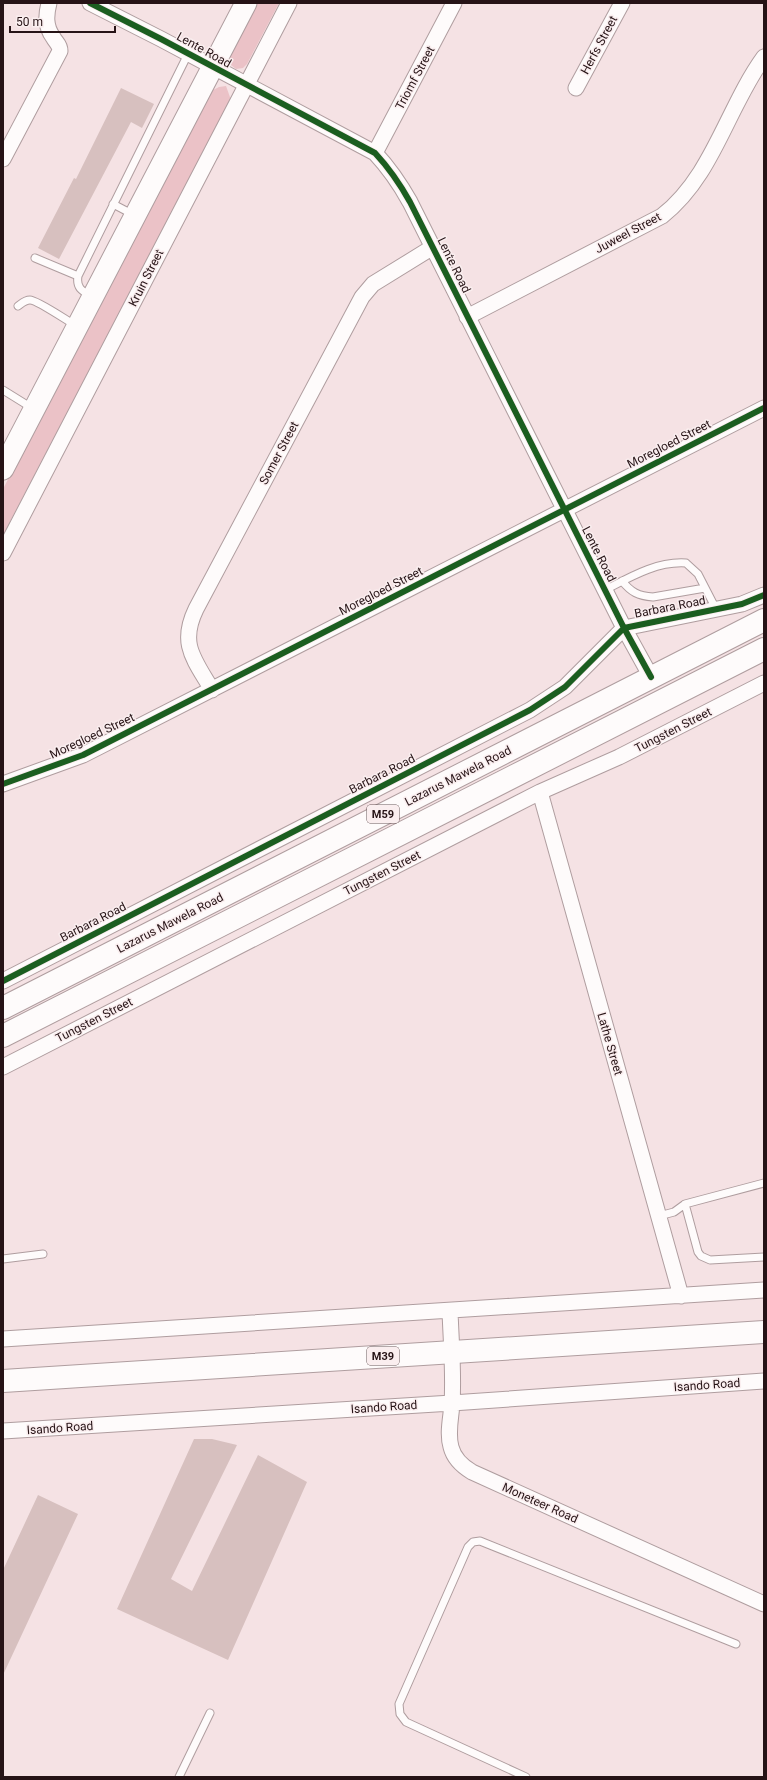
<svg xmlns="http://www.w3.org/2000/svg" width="767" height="1780" font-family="Roboto,sans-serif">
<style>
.green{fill:#ebc2c7}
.building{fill:#d7c0bf}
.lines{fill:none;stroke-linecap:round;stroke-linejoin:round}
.lane-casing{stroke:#af9d9f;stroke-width:9}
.street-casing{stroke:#af9d9f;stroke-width:17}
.secondary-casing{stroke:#af9d9f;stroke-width:23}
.primary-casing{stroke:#af9d9f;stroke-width:24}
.lane{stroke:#fefbfb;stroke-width:7}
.street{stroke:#fefbfb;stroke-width:15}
.secondary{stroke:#fefbfb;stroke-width:21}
.primary{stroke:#fefbfb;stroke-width:22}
.cycleway-casing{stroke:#faeeef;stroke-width:8}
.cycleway{stroke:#1b5e20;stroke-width:6}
.labels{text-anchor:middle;stroke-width:3;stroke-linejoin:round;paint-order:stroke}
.shield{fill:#faeeef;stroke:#665557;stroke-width:1}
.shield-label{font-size:11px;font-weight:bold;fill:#261316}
.street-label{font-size:12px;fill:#261316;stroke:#faeeef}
</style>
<rect width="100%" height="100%" fill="#f5e2e4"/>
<path class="green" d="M 255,3 L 279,3 L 247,64 L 243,68 L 236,69 L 231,65 L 229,56 Z
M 226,86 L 231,100 L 3,535 L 3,489 L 209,92 L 219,87 Z"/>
<path class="building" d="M 121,88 L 154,104 L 142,128 L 131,122 L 59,259 L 38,248 L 74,178 L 76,179 Z
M 194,1439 L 212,1439 L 237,1445 L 171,1579 L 192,1591 L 258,1455 L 307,1482 L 228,1660 L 117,1609 Z
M 38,1495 L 78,1514 L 3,1675 L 3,1570 Z"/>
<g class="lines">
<g class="lane-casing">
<path id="lane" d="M 113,204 L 134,215
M 35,258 L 78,276
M 91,296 C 82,291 76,288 78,276 L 188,54
M 18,306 C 22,303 25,300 30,300 C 37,300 66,320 75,325
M 3,390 L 32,408
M 622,581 C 631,592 638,596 653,597 L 705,588
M 605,590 C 630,577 657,561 686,563 L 698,574 L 716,609
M 685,1204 L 698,1252 L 701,1256 L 710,1260 L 764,1257
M 659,1216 L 674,1212 L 685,1204 L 764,1183
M 3,1259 L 43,1254
M 179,1777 L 210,1713
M 526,1777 L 406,1722 L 400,1714 L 399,1704 L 468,1547 L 473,1542 L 480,1541 L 736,1644"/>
</g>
<g class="street-casing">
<path id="street" d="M 90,3 L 161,39 L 375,153 C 389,168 400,184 410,202 L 624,628 L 651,677
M 576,88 L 622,3
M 375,153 L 454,3
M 3,159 L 60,51 C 60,44 56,43 53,37 C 45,26 46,15 49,3
M 467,317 L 662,216 C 713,176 727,108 764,57
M 3,553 L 289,3
M 212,690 C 194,659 179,644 196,609 L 362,297 L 373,284 L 433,247
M 3,784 L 83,755 L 764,408
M 540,792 L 681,1296
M 3,981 L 530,710 L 565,687 L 624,628 L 742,604 L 764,595
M 3,1067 L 540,792 L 619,757 L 764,683
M 450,1311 C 451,1341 454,1373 452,1404 C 451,1418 447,1433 451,1447 C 454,1459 462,1466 472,1472 L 764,1604
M 3,1339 L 764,1290
M 3,1431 L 452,1403 L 764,1381"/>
</g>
<g class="secondary-casing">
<path id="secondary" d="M 3,469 L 246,3"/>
</g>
<g class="primary-casing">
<path id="primary" d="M 3,1008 L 764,620
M 3,1036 L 764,649
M 3,1381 L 764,1332"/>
</g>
<use href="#lane" class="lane"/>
<use href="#street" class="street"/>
<use href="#secondary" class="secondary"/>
<use href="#primary" class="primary"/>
<g class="cycleway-casing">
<path id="cycleway" d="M 90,3 L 161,39 L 375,153 C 389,168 400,184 410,202 L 624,628 L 651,677
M 3,784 L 83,755 L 764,408
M 3,981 L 530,710 L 565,687 L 624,628 L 742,604 L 764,595"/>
</g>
<use href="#cycleway" class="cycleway"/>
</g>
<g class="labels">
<g class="shield">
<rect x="367" y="805" width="32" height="18" rx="3"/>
<rect x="367" y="1347" width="32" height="18" rx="3"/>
</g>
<g class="shield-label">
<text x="383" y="818">M59</text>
<text x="383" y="1360">M39</text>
</g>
<g class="street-label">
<text transform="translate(599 45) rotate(-62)" y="4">Herfs Street</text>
<text transform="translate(204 50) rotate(29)" y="4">Lente Road</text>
<text transform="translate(415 78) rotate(-62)" y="4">Triomf Street</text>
<text transform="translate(628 233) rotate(-28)" y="4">Juweel Street</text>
<text transform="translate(454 265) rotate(64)" y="4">Lente Road</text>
<text transform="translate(146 278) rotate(-63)" y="4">Kruin Street</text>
<text transform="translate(669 444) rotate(-27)" y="4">Moregloed Street</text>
<text transform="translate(279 453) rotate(-62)" y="4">Somer Street</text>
<text transform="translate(599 554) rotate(63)" y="4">Lente Road</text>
<text transform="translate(381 591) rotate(-27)" y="4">Moregloed Street</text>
<text transform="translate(670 607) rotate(-11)" y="4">Barbara Road</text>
<text transform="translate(673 730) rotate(-27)" y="4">Tungsten Street</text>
<text transform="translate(92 736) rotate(-25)" y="4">Moregloed Street</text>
<text transform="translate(382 774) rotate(-27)" y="4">Barbara Road</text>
<text transform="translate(458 776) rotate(-27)" y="4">Lazarus Mawela Road</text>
<text transform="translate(382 873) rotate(-27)" y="4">Tungsten Street</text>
<text transform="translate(93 922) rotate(-27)" y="4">Barbara Road</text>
<text transform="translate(170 923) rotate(-27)" y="4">Lazarus Mawela Road</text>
<text transform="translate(94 1020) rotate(-27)" y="4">Tungsten Street</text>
<text transform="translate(610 1044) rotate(74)" y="4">Lathe Street</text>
<text transform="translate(707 1385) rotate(-4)" y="4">Isando Road</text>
<text transform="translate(384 1407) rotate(-4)" y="4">Isando Road</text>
<text transform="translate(60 1428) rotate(-4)" y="4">Isando Road</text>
<text transform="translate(540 1503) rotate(24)" y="4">Moneteer Road</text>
</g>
</g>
<rect width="767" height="1780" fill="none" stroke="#261316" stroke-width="8"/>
<path d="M10 26v6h105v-6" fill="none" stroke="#261316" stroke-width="2"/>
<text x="16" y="26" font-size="12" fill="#261316" stroke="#faeeef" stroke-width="3" paint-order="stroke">50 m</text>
</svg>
